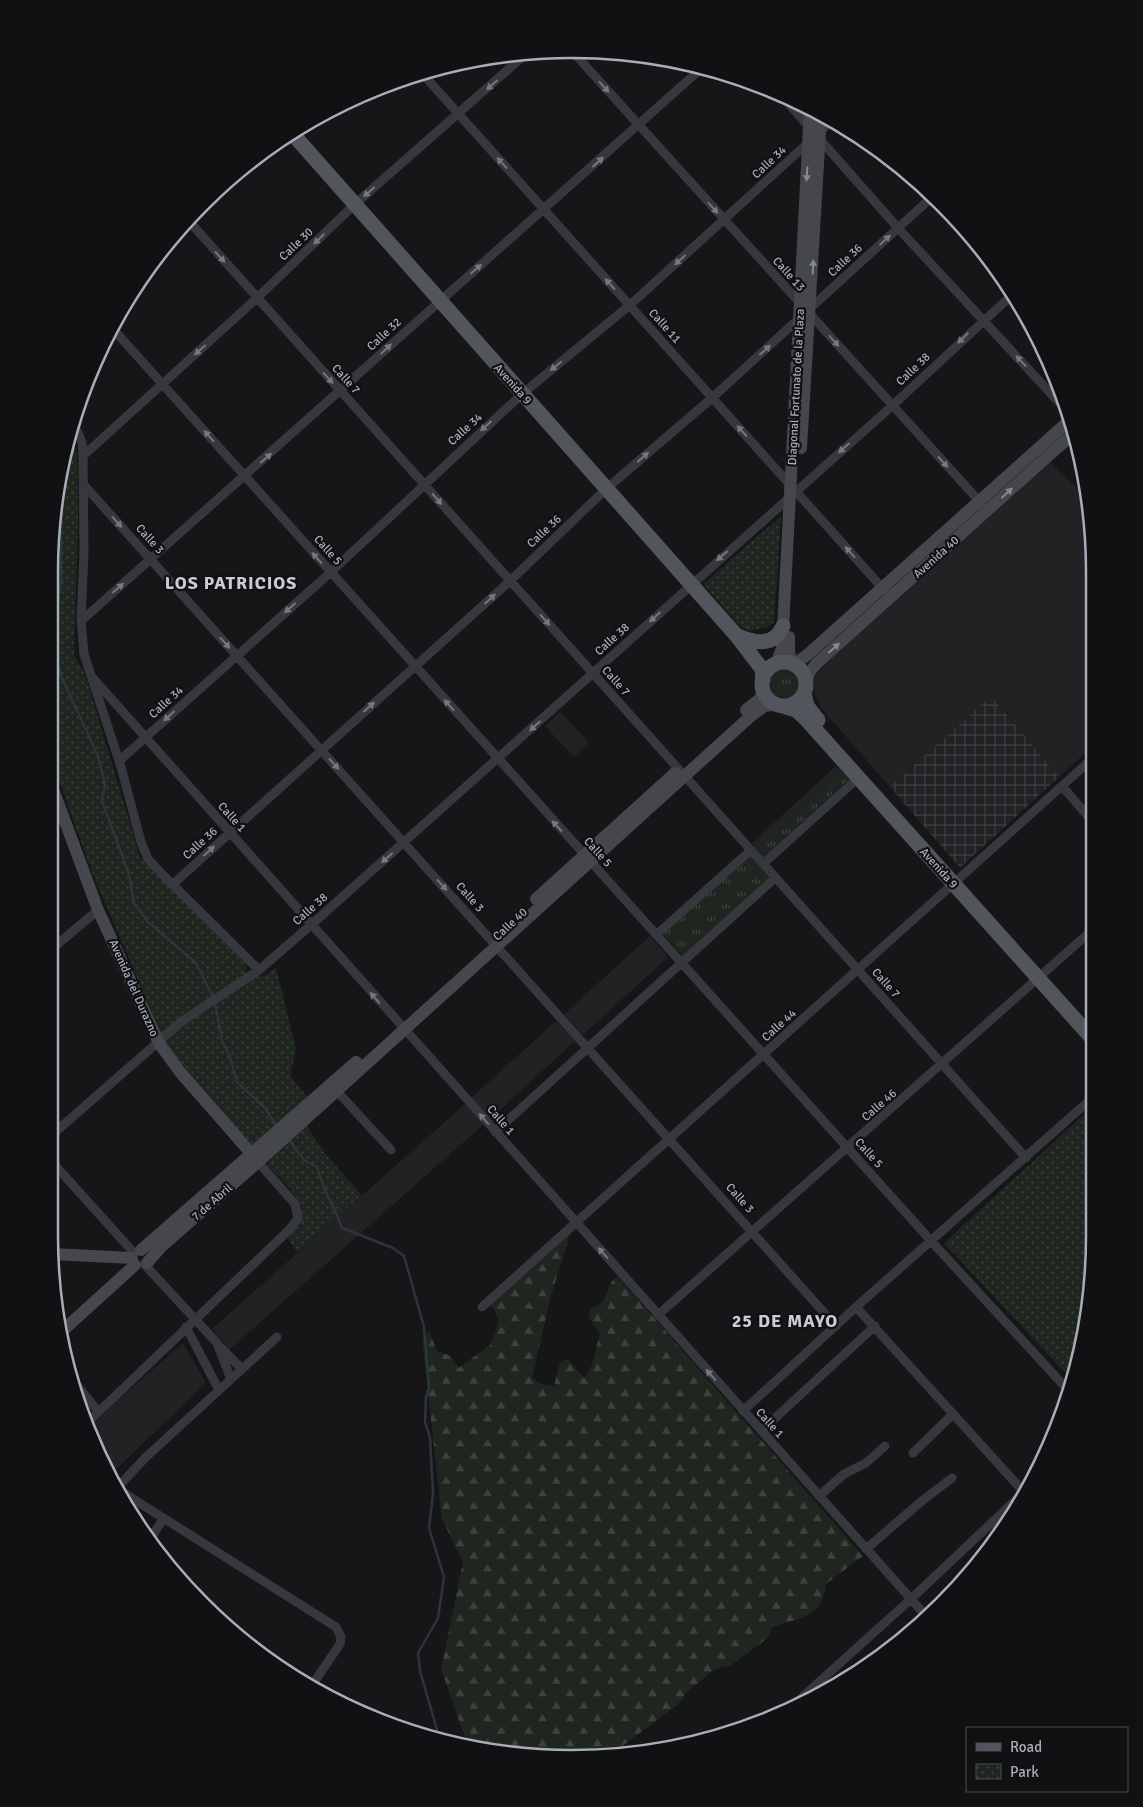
<svg xmlns="http://www.w3.org/2000/svg" width="1143" height="1807" font-family="Signika,sans-serif">
<style>
.built{fill:#222225}
.industrial{fill:url(#industrial-grid)}
.grass{fill:url(#grass-tufts)}
.forest{fill:url(#forest-firs)}
.park{fill:url(#park-dots)}
.lines{fill:none;stroke-linecap:round;stroke-linejoin:round}
.stream{stroke:#2c353c;stroke-width:2.5}
.street{stroke:#37383d;stroke-width:9}
.secondary{stroke:#45474d;stroke-width:12}
.primary{stroke:#53555c;stroke-width:15}
.oneway{fill:#757881}
.oneway2{fill:#858993}
.labels{text-anchor:middle;stroke-width:4.5;stroke-linejoin:round;paint-order:stroke}
.street-label{font-size:12px;fill:#a8adb8;stroke:#111113}
.district-label{font-size:18px;font-weight:bold;letter-spacing:1px;fill:#c9ccd4;stroke:#111113}
.rim{fill:none;stroke:#a8adb8;stroke-width:2.5}
</style>
<defs>
<pattern id="industrial-grid" width="8" height="8" patternUnits="userSpaceOnUse" patternTransform="scale(1.25)"><rect width="8" height="8" fill="#222225"/><path d="M0 4h8M4 0v8" fill="none" stroke="#3f3f43"/></pattern>
<pattern id="grass-tufts" width="24" height="20" patternUnits="userSpaceOnUse" patternTransform="scale(1.25)"><rect width="24" height="20" fill="#1e261f"/><path d="M3 7l-1-3M5 7V3M7 7l1-3M15 17l-1-3M17 17v-4M19 17l1-3" fill="none" stroke="#3c433d"/></pattern>
<pattern id="forest-firs" width="22" height="20" patternUnits="userSpaceOnUse" patternTransform="scale(1.25)"><rect width="22" height="20" fill="#1e261f"/><path d="M5 1l3.5 6h-7zM16 11l3.5 6h-7z" fill="#3c433d"/></pattern>
<pattern id="park-dots" width="8" height="8" patternUnits="userSpaceOnUse" patternTransform="scale(1.25)"><rect width="8" height="8" fill="#1e261f"/><path d="M2 2h.1M6 6h.1" fill="none" stroke="#3c433d" stroke-width="1.8" stroke-linecap="round"/></pattern>
</defs>
<rect width="100%" height="100%" fill="#161618"/>
<path class="built" d="M 1050,463 L 1086,496 L 1093,537 L 1092,747 L 1059,777 L 991,696 L 890,787 L 820,707 L 813,689 L 815,677 L 827,662 Z
M 560,712 L 589,742 L 574,757 L 545,726 Z
M 836,766 L 849,778 L 763,858 L 752,843 Z
M 650,936 L 668,957 L 583,1035 L 564,1014 Z
M 556,1021 L 575,1041 L 490,1119 L 471,1098 Z
M 465,1104 L 484,1124 L 229,1350 L 212,1329 Z
M 183,1343 L 206,1383 L 111,1474 L 89,1429 L 119,1399 Z"/>
<path class="industrial" d="M 991,696 L 1059,777 L 960,868 L 890,787 Z"/>
<path class="grass" d="M770 683a15 15 0 1 1 30 0a15 15 0 1 1-30 0Z
M 842,774 L 847,781 L 765,855 L 757,849 Z
M 749,855 L 769,878 L 683,956 L 663,934 Z"/>
<path class="forest" d="M 570,1234 L 551,1296 L 532,1378 L 541,1384 L 554,1386 L 560,1362 L 568,1359 L 584,1378 L 592,1365 L 600,1333 L 588,1317 L 590,1310 L 603,1301 L 612,1281 L 618,1277 L 863,1556 L 826,1584 C 823,1617 799,1618 772,1627 L 769,1637 L 730,1666 L 715,1669 L 686,1693 L 680,1703 L 621,1747 L 619,1752 L 571,1758 L 471,1748 L 463,1732 L 441,1669 L 463,1562 L 442,1519 L 422,1338 L 429,1331 L 437,1351 L 451,1356 L 459,1368 L 491,1344 L 499,1320 L 491,1304 Z"/>
<path class="park" d="M 71,437 L 77,451 L 78,523 L 74,655 L 85,674 L 140,857 L 247,963 L 246,973 L 250,979 L 256,975 L 264,976 L 276,967 L 296,1049 L 290,1076 L 308,1098 L 273,1130 L 250,1145 L 167,1047 L 93,875 L 53,764 L 53,504 Z
M 781,516 L 774,622 L 766,628 L 748,631 L 740,626 L 703,584 Z
M 1091,1108 L 1090,1303 L 1070,1378 L 944,1243 Z
M 306,1125 L 327,1156 L 362,1195 L 297,1253 L 288,1238 C 319,1208 287,1188 267,1164 L 285,1143 Z"/>
<g class="lines">
<path class="stream" d="M 53,635 L 61,581 L 61,473
M 53,649 L 62,678 L 98,756 L 105,784 L 102,801 L 129,874 L 134,903 L 148,922 L 196,963 L 213,997
M 215,1002 L 222,1041 L 230,1057 L 237,1082 L 265,1108 L 277,1127
M 289,1140 L 304,1160 L 317,1167 C 322,1189 335,1207 342,1228 L 393,1248 L 404,1256 L 424,1327 L 429,1388 L 426,1397 L 425,1422 L 430,1438 L 433,1494 L 429,1528 L 444,1577 L 438,1618 L 418,1653 L 420,1671 L 440,1740"/>
<path class="street" d="M 572,51 L 980,502 L 980,506
M 421,72 L 885,591
M 780,94 L 898,228 L 1066,410
M 819,132 L 832,121
M 188,220 L 1026,1158
M 113,329 L 932,1242 L 1067,1389
M 74,424 L 82,442 L 83,456 L 84,552 L 81,621 L 84,654 L 121,767 L 141,842 L 148,859 L 165,877 L 259,970
M 83,456 L 257,298 L 354,205 L 528,52
M 84,485 L 836,1326
M 81,621 L 704,66
M 92,677 L 927,1617
M 119,761 L 331,572 L 522,394 L 630,305 L 810,141
M 1062,786 L 1092,821
M 763,864 L 858,778
M 173,884 L 510,581 L 606,489 L 712,398 L 932,197
M 656,935 L 751,850
M 53,948 L 98,910
M 334,1088 L 391,1150
M 495,1132 L 775,878
M 53,1134 L 181,1022 L 259,970 L 311,925 L 892,406 L 1013,294
M 53,1163 L 134,1253
M 145,1265 L 217,1343 L 231,1379
M 482,1307 L 1092,759
M 856,1307 L 1023,1491
M 658,1315 L 1091,931
M 186,1327 L 219,1390
M 220,1347 L 242,1369
M 71,1378 L 98,1411
M 743,1411 L 856,1307 L 1091,1099
M 86,1424 L 290,1229 L 298,1218 L 295,1204 L 258,1162
M 761,1431 L 875,1326
M 913,1453 L 953,1414
M 118,1487 L 145,1458 L 277,1337
M 119,1490 L 336,1627 L 341,1637 L 340,1644 L 310,1688
M 819,1496 L 844,1474 L 866,1463 L 885,1446
M 149,1541 L 163,1519
M 866,1549 L 923,1500 L 952,1478
M 789,1709 L 911,1599 L 1019,1497"/>
<path class="secondary" d="M 801,448 L 821,114
M 789,637 L 789,652 L 792,664
M 776,665 L 782,648 L 810,107
M 793,665 L 806,656 L 1070,420
M 806,686 L 809,673 L 817,663 L 1075,432
M 746,710 L 760,699 L 764,690
M 53,789 L 98,910 L 159,1043 L 180,1072 L 257,1160
M 536,899 L 675,773
M 141,1250 L 356,1062
M 53,1254 L 132,1258
M 147,1263 L 161,1247 L 258,1162 L 752,715 L 765,706 L 777,704
M 60,1333 L 135,1265"/>
<path class="primary" d="M 291,132 L 736,635 L 762,669 L 763,680
M 736,635 C 753,643 774,648 783,626
M762 684a22 22 0 1 1 44 0a22 22 0 1 1-44 0Z
M 804,693 L 807,706 L 818,720
M 783,706 L 796,710 L 804,717 L 1091,1037"/>
</g>
<defs><path id="oneway-solid" d="M-6-.8H1V-3.2L6.5 0L1 3.2V.8H-6Z" transform="scale(1.25)"/></defs>
<g class="oneway">
<use href="#oneway-solid" transform="translate(492 85) rotate(138)"/>
<use href="#oneway-solid" transform="translate(604 87) rotate(48)"/>
<use href="#oneway-solid" transform="translate(598 162) rotate(-42)"/>
<use href="#oneway-solid" transform="translate(502 163) rotate(-132)"/>
<use href="#oneway-solid" transform="translate(369 192) rotate(139)"/>
<use href="#oneway-solid" transform="translate(713 208) rotate(48)"/>
<use href="#oneway-solid" transform="translate(319 239) rotate(136)"/>
<use href="#oneway-solid" transform="translate(885 240) rotate(-43)"/>
<use href="#oneway-solid" transform="translate(220 257) rotate(48)"/>
<use href="#oneway-solid" transform="translate(680 260) rotate(138)"/>
<use href="#oneway-solid" transform="translate(476 269) rotate(-41)"/>
<use href="#oneway-solid" transform="translate(610 284) rotate(-132)"/>
<use href="#oneway-solid" transform="translate(963 338) rotate(136)"/>
<use href="#oneway-solid" transform="translate(834 341) rotate(48)"/>
<use href="#oneway-solid" transform="translate(386 349) rotate(-43)"/>
<use href="#oneway-solid" transform="translate(200 350) rotate(138)"/>
<use href="#oneway-solid" transform="translate(765 350) rotate(-42)"/>
<use href="#oneway-solid" transform="translate(1021 361) rotate(-133)"/>
<use href="#oneway-solid" transform="translate(556 366) rotate(141)"/>
<use href="#oneway-solid" transform="translate(328 378) rotate(48)"/>
<use href="#oneway-solid" transform="translate(486 426) rotate(138)"/>
<use href="#oneway-solid" transform="translate(742 431) rotate(-132)"/>
<use href="#oneway-solid" transform="translate(209 436) rotate(-132)"/>
<use href="#oneway-solid" transform="translate(844 448) rotate(138)"/>
<use href="#oneway-solid" transform="translate(643 457) rotate(-41)"/>
<use href="#oneway-solid" transform="translate(266 458) rotate(-41)"/>
<use href="#oneway-solid" transform="translate(943 462) rotate(48)"/>
<use href="#oneway-solid" transform="translate(437 499) rotate(49)"/>
<use href="#oneway-solid" transform="translate(117 522) rotate(48)"/>
<use href="#oneway-solid" transform="translate(850 552) rotate(-132)"/>
<use href="#oneway-solid" transform="translate(722 556) rotate(139)"/>
<use href="#oneway-solid" transform="translate(317 558) rotate(-132)"/>
<use href="#oneway-solid" transform="translate(118 588) rotate(-41)"/>
<use href="#oneway-solid" transform="translate(490 599) rotate(-42)"/>
<use href="#oneway-solid" transform="translate(290 608) rotate(138)"/>
<use href="#oneway-solid" transform="translate(655 617) rotate(138)"/>
<use href="#oneway-solid" transform="translate(545 620) rotate(48)"/>
<use href="#oneway-solid" transform="translate(225 643) rotate(48)"/>
<use href="#oneway-solid" transform="translate(449 705) rotate(-132)"/>
<use href="#oneway-solid" transform="translate(369 707) rotate(-42)"/>
<use href="#oneway-solid" transform="translate(169 716) rotate(138)"/>
<use href="#oneway-solid" transform="translate(535 726) rotate(137)"/>
<use href="#oneway-solid" transform="translate(334 764) rotate(48)"/>
<use href="#oneway-solid" transform="translate(557 826) rotate(-132)"/>
<use href="#oneway-solid" transform="translate(209 851) rotate(-42)"/>
<use href="#oneway-solid" transform="translate(387 858) rotate(139)"/>
<use href="#oneway-solid" transform="translate(442 885) rotate(48)"/>
<use href="#oneway-solid" transform="translate(375 998) rotate(-131)"/>
<use href="#oneway-solid" transform="translate(484 1119) rotate(-131)"/>
<use href="#oneway-solid" transform="translate(603 1253) rotate(-132)"/>
<use href="#oneway-solid" transform="translate(711 1375) rotate(-131)"/>
</g>
<g class="oneway2">
<use href="#oneway-solid" transform="translate(807 174) rotate(93)"/>
<use href="#oneway-solid" transform="translate(813 267) rotate(-87)"/>
<use href="#oneway-solid" transform="translate(1007 493) rotate(-42)"/>
<use href="#oneway-solid" transform="translate(834 648) rotate(-42)"/>
</g>
<g class="labels">
<g class="street-label">
<text transform="translate(769 162) rotate(-43)" y="4">Calle 34</text>
<text transform="translate(296 244) rotate(-44)" y="4">Calle 30</text>
<text transform="translate(845 260) rotate(-43)" y="4">Calle 36</text>
<text transform="translate(789 274) rotate(48)" y="4">Calle 13</text>
<text transform="translate(665 326) rotate(48)" y="4">Calle 11</text>
<text transform="translate(384 334) rotate(-43)" y="4">Calle 32</text>
<text transform="translate(913 369) rotate(-44)" y="4">Calle 38</text>
<text transform="translate(346 379) rotate(48)" y="4">Calle 7</text>
<text transform="translate(513 384) rotate(48)" y="4">Avenida 9</text>
<text transform="translate(796 387) rotate(-87)" y="4">Diagonal Fortunato de la Plaza</text>
<text transform="translate(465 429) rotate(-42)" y="4">Calle 34</text>
<text transform="translate(544 531) rotate(-43)" y="4">Calle 36</text>
<text transform="translate(150 539) rotate(48)" y="4">Calle 3</text>
<text transform="translate(328 550) rotate(48)" y="4">Calle 5</text>
<text transform="translate(936 557) rotate(-42)" y="4">Avenida 40</text>
<text transform="translate(612 639) rotate(-42)" y="4">Calle 38</text>
<text transform="translate(616 681) rotate(48)" y="4">Calle 7</text>
<text transform="translate(166 702) rotate(-42)" y="4">Calle 34</text>
<text transform="translate(232 817) rotate(48)" y="4">Calle 1</text>
<text transform="translate(200 843) rotate(-42)" y="4">Calle 36</text>
<text transform="translate(598 852) rotate(48)" y="4">Calle 5</text>
<text transform="translate(939 868) rotate(48)" y="4">Avenida 9</text>
<text transform="translate(470 897) rotate(48)" y="4">Calle 3</text>
<text transform="translate(310 909) rotate(-41)" y="4">Calle 38</text>
<text transform="translate(510 924) rotate(-43)" y="4">Calle 40</text>
<text transform="translate(886 983) rotate(48)" y="4">Calle 7</text>
<text transform="translate(134 988) rotate(66)" y="4">Avenida del Durazno</text>
<text transform="translate(779 1025) rotate(-42)" y="4">Calle 44</text>
<text transform="translate(879 1105) rotate(-41)" y="4">Calle 46</text>
<text transform="translate(501 1120) rotate(49)" y="4">Calle 1</text>
<text transform="translate(869 1153) rotate(48)" y="4">Calle 5</text>
<text transform="translate(740 1198) rotate(48)" y="4">Calle 3</text>
<text transform="translate(212 1202) rotate(-41)" y="4">7 de Abril</text>
<text transform="translate(770 1423) rotate(48)" y="4">Calle 1</text>
</g>
<g class="district-label">
<text x="231" y="589">LOS PATRICIOS</text>
<text x="785" y="1327">25 DE MAYO</text>
</g>
</g>
<path d="M0 0H1143V1807H0ZM572 58H572A514 514 0 0 1 1086 572V1236A514 514 0 0 1 572 1750H572A514 514 0 0 1 58 1236V572A514 514 0 0 1 572 58Z" fill="#111113" fill-rule="evenodd"/>
<path class="rim" d="M572 58H572A514 514 0 0 1 1086 572V1236A514 514 0 0 1 572 1750H572A514 514 0 0 1 58 1236V572A514 514 0 0 1 572 58Z"/>
<rect x="966" y="1727" width="162" height="65" fill="#111113" stroke="#4d4f55"/>
<rect x="976" y="1743" width="25" height="8" fill="#53555c" stroke="#4d4f55"/>
<text x="1010" y="1752" font-size="15" fill="#a8adb8">Road</text>
<rect x="976" y="1764" width="25" height="15" fill="url(#park-dots)" stroke="#4d4f55"/>
<text x="1010" y="1777" font-size="15" fill="#a8adb8">Park</text>
</svg>
